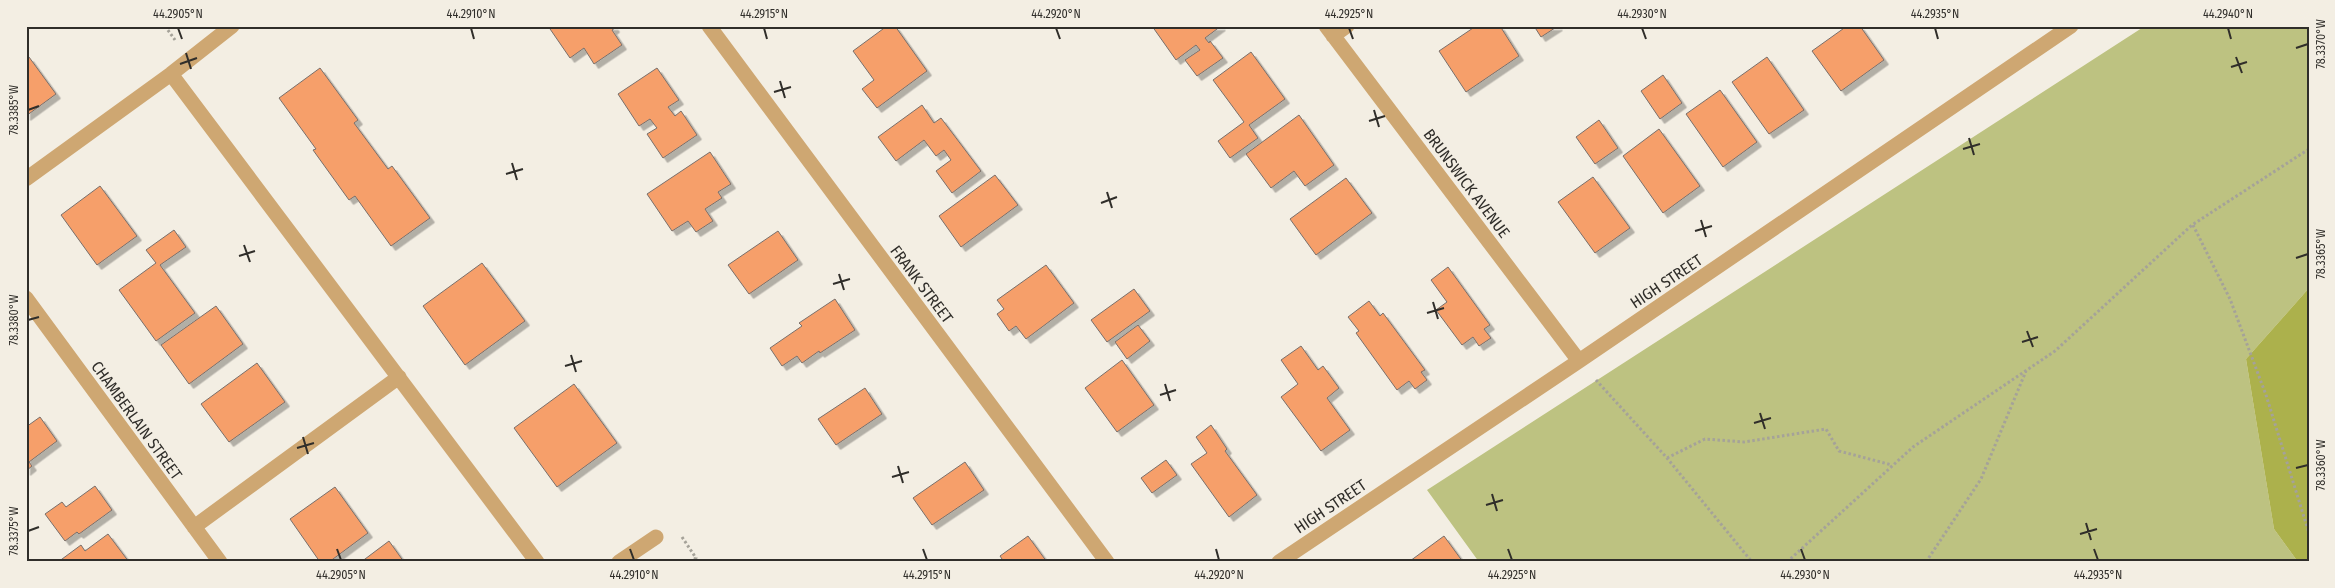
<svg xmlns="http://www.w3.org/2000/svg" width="2335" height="588" font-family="'Fira Sans Condensed',sans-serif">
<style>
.green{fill:#bdc281}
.forest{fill:#acb14c}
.building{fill:#f69f6b;stroke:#796f6a;filter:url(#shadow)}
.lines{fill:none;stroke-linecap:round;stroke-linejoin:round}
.path{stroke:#a5a299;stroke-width:3;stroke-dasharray:2.5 2.5;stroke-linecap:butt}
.minor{stroke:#cea772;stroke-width:15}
.ticks{fill:none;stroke:#302e2a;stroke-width:2}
.labels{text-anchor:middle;stroke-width:4;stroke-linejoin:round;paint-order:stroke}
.street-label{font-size:16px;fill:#302e2a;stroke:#f3eee3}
.neatline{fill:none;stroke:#302e2a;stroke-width:2}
.ticks-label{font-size:12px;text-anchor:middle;fill:#302e2a}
</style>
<defs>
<filter id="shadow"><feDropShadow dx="4.5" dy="4.5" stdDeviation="0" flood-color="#0004"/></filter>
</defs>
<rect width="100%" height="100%" fill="#f3eee3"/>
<path class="green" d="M 2145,26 L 2309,26 L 2309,288 L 2246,359 L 2274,529 L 2298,562 L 1479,562 L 1427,490 Z"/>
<path class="forest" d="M 2309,288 L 2309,562 L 2298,562 L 2274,529 L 2246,359 Z"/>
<path class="building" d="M 548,26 L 614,26 L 615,28 L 612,30 L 622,45 L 594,64 L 584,48 L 570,58 Z
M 887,26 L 895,26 L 927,71 L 877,108 L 862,89 L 874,80 L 853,51 Z
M 1152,26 L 1221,26 L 1205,38 L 1209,43 L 1210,41 L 1223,58 L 1197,76 L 1185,60 L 1200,50 L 1196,45 L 1176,60 Z
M 1476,26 L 1500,26 L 1519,56 L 1466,92 L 1439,51 Z
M 1534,26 L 1558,26 L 1541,37 Z
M 1847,26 L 1860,26 L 1884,60 L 1841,91 L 1812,51 Z
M 1251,52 L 1285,99 L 1249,125 L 1258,138 L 1230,158 L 1218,141 L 1244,122 L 1213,80 Z
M 29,57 L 56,94 L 26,116 L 26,59 Z
M 1767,57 L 1804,110 L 1769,134 L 1732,82 Z
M 320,68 L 358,120 L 354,123 L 388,169 L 392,166 L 430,218 L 391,246 L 355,196 L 349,200 L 313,150 L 316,149 L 279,98 Z
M 657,68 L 679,100 L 668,107 L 675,116 L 681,111 L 697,135 L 663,158 L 647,134 L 657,128 L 650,119 L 639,126 L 618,94 Z
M 1663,75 L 1682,103 L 1660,119 L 1641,91 Z
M 1720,90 L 1757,142 L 1723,167 L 1686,114 Z
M 922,105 L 934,123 L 941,118 L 981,171 L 952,193 L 936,171 L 951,160 L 944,150 L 936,156 L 924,140 L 896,161 L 878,137 Z
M 1299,115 L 1334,165 L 1305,186 L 1294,171 L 1271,188 L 1246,154 Z
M 1599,120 L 1618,148 L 1595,164 L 1576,137 Z
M 1659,129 L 1700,186 L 1663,213 L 1623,156 Z
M 710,152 L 731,184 L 718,192 L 722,198 L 705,209 L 713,221 L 696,232 L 688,221 L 672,231 L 647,194 Z
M 995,175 L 1018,205 L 961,247 L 939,216 Z
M 1593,177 L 1630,228 L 1595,253 L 1558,202 Z
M 1346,178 L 1372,213 L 1316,255 L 1290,219 Z
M 100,186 L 137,236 L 97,265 L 61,215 Z
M 174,230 L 186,247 L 160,265 L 195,313 L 156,341 L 119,290 L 156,263 L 146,250 Z
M 778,231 L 798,260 L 749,294 L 728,265 Z
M 482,263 L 525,321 L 465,365 L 423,306 Z
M 1046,265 L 1074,303 L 1026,339 L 1016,326 L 1009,331 L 997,314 L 1004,309 L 997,300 Z
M 1448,267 L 1490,325 L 1484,329 L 1491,338 L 1479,346 L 1473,337 L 1462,345 L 1436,310 L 1447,302 L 1431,280 Z
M 1134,289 L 1150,311 L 1107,342 L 1091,320 Z
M 835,299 L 855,330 L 820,353 L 819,351 L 802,363 L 797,356 L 782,366 L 770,348 L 802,326 L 799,323 Z
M 1369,301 L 1380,316 L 1383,313 L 1425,370 L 1421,372 L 1427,380 L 1415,389 L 1409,381 L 1397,390 L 1356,333 L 1359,331 L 1348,317 Z
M 216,306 L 243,344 L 189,384 L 161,345 Z
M 1138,325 L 1150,341 L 1127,359 L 1115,342 Z
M 1301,346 L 1318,370 L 1323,366 L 1339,388 L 1327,398 L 1350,430 L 1321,451 L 1281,397 L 1298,384 L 1281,360 Z
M 1122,360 L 1154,405 L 1117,432 L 1085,388 Z
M 257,363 L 285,402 L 229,442 L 201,404 Z
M 574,384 L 617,443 L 557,487 L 514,428 Z
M 865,388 L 882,414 L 836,445 L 818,419 Z
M 40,417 L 57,441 L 29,462 L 32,466 L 26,471 L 26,427 Z
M 1211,425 L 1227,449 L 1225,451 L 1257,495 L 1229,517 L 1191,464 L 1207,453 L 1196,437 Z
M 1166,460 L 1177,475 L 1152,493 L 1141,478 Z
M 965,462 L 984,490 L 932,525 L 913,498 Z
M 95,486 L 112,510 L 79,534 L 77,532 L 65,541 L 45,514 L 62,502 L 66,507 Z
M 335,487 L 368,533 L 329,562 L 320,562 L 290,519 Z
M 108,534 L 129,562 L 58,562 L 81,545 L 85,551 Z
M 1028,536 L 1047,562 L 1004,562 L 1000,556 Z
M 1444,536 L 1463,562 L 1410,562 L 1410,561 Z
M 389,541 L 404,562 L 361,562 Z"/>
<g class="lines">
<path class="path" d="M 165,26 L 175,40
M 2193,225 L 2230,299 L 2266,395 L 2309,533
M 1596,380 L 1667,458 L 1752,562
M 1667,458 L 1705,439 L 1744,442 L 1826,429 L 1839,451 L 1892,465
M 682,537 L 696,558 L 690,562
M 1787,562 L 1913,447 L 2055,351 L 2192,225 L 2309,149
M 1926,562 L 1981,479 L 2026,371"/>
<path class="minor" d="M 709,26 L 1107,562
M 1326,26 L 1579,361
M 1333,36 L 1347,26
M 171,74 L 537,562
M 26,179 L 171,74 L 232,26
M 26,298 L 220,562
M 194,527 L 399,377
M 619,562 L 656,537
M 1279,562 L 1579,361 L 2071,26"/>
</g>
<path class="ticks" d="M 178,28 L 182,39M 471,28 L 474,39M 764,28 L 767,39M 1056,28 L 1060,39M 1349,28 L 1353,39M 1642,28 L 1646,39M 1935,28 L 1938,39M 2228,28 L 2231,39M 2296,48 L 2308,44M 186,53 L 191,69M 2236,57 L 2242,73M 180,64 L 197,58M 2231,67 L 2247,62M 780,81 L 785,98M 774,92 L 791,87M 28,110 L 39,106M 1374,110 L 1379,127M 1369,121 L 1385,116M 1969,138 L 1974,155M 1963,149 L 1980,144M 512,163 L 517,180M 506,174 L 523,169M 1107,192 L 1112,208M 1101,203 L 1117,197M 1701,220 L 1706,237M 1695,231 L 1712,226M 244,245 L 250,262M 239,256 L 255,251M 2296,258 L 2308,254M 839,274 L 844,290M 833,284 L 850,279M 1433,302 L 1438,319M 1427,313 L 1444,308M 28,320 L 39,317M 2027,331 L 2033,347M 2022,342 L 2038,337M 571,355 L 576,372M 565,366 L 582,361M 1165,384 L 1170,401M 1160,395 L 1176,390M 1760,413 L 1765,429M 1754,423 L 1771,418M 303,437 L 308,454M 297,448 L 314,443M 898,466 L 903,483M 2296,468 L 2308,465M 892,477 L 909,472M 1492,494 L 1497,511M 1486,505 L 1503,500M 2086,523 L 2091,540M 28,531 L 39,527M 2080,534 L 2097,529M 337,549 L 341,560M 630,549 L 634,560M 923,549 L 927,560M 1216,549 L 1219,560M 1508,549 L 1512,560M 1801,549 L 1805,560M 2094,549 L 2098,560"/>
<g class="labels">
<g class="street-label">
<text transform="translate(1467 183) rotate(53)" y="6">BRUNSWICK AVENUE</text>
<text transform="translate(1666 281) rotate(-34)" y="6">HIGH STREET</text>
<text transform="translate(922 284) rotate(53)" y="6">FRANK STREET</text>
<text transform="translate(137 420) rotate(54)" y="6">CHAMBERLAIN STREET</text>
<text transform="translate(1330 506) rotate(-34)" y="6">HIGH STREET</text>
</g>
</g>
<rect width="2335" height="588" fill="none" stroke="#f3eee3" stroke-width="55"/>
<rect x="28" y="28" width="2280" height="532" class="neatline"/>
<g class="ticks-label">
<text x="178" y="18">44.2905°N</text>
<text x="471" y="18">44.2910°N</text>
<text x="764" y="18">44.2915°N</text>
<text x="1056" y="18">44.2920°N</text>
<text x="1349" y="18">44.2925°N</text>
<text x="1642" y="18">44.2930°N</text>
<text x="1935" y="18">44.2935°N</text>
<text x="2228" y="18">44.2940°N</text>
<text transform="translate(2321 44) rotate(-90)" y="4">78.3370°W</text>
<text transform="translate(14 110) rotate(-90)" y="4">78.3385°W</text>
<text transform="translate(2321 254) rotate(-90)" y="4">78.3365°W</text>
<text transform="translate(14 320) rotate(-90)" y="4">78.3380°W</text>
<text transform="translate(2321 465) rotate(-90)" y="4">78.3360°W</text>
<text transform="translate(14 531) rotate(-90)" y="4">78.3375°W</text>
<text x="341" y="579">44.2905°N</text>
<text x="634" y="579">44.2910°N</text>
<text x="927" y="579">44.2915°N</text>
<text x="1219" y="579">44.2920°N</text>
<text x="1512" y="579">44.2925°N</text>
<text x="1805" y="579">44.2930°N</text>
<text x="2098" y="579">44.2935°N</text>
</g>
</svg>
